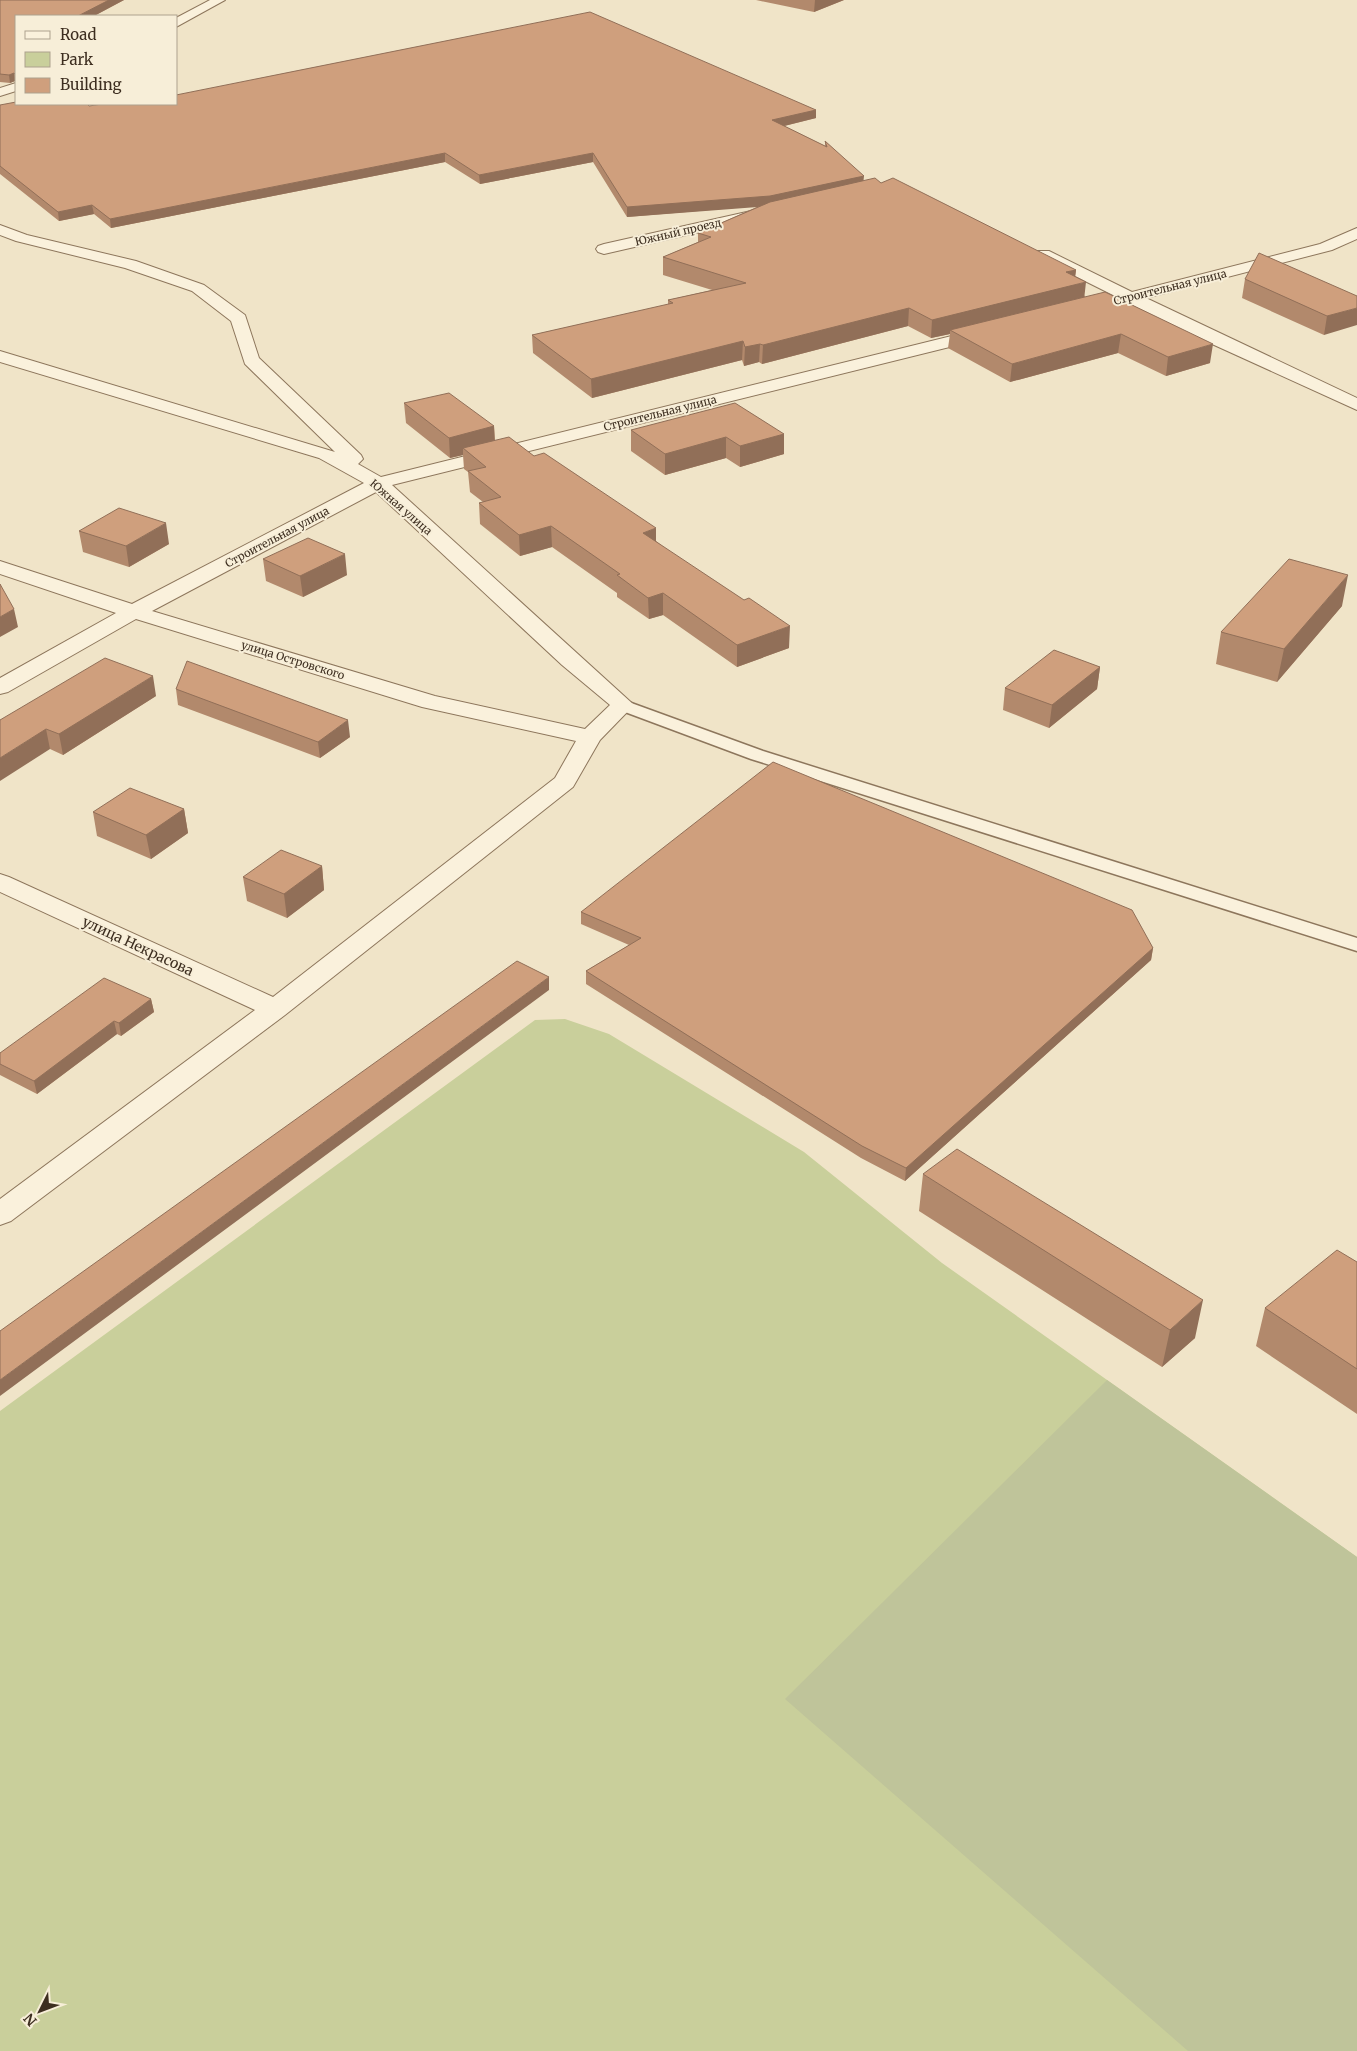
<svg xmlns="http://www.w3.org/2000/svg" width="1357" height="2051" font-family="Merriweather,serif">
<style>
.green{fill:#c9cf9b}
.cemetery{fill:#bfc49a}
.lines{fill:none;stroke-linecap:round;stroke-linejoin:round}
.service-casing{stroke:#8d765c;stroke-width:3}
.minor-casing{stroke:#8d765c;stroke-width:2}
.service{fill:#faf1dc;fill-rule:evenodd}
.minor{fill:#faf1dc;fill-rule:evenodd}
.wall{fill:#b2896c}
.shaded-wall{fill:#916f58}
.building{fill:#cf9f7d;stroke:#916f58}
.labels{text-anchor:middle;stroke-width:4;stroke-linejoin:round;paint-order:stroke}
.far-street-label{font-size:11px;fill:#3d2e20;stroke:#f7eed8}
.street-label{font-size:14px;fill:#3d2e20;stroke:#f7eed8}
</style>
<rect width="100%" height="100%" fill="#f0e4c8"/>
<path class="green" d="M 565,1019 L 609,1034 L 804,1152 L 942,1263 L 1357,1557 L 1357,2051 L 0,2051 L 0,1411 L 535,1020 Z"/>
<path class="cemetery" d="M 1107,1380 L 1357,1557 L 1357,2051 L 1188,2051 L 785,1699 Z"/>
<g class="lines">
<g class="service-casing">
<path id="service" d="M 623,700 L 763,751 L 1357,938 L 1357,951 L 751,759 L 617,709 L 614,705 L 617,701 Z"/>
</g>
<g class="minor-casing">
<path id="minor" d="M 210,0 L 225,0 L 176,27 L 176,18 Z
M 16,83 L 16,91 L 0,96 L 0,88 Z
M 760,209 L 765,211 L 768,214 L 765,217 L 604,254 L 598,252 L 596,249 L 598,246 L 604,244 Z
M 0,225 L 27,235 L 136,261 L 204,285 L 245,315 L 259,358 L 361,455 L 363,459 L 358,464 L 381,477 L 984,328 L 990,329 L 993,333 L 990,337 L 392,485 L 634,705 L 600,740 L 573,787 L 285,1015 L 11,1221 L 0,1225 L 0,1199 L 255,1010 L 0,892 L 0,874 L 9,877 L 273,997 L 555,778 L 576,741 L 422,707 L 136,619 L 8,692 L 0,694 L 0,678 L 116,613 L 0,574 L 0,561 L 132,604 L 364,483 L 319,458 L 0,362 L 0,351 L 335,452 L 245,364 L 231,321 L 192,291 L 125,268 L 16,241 L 0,235 ZM 376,492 L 562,665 L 610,705 L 585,729 L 435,696 L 152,611 Z
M 1357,228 L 1357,239 L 1332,250 L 1146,298 L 1357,398 L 1357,410 L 1201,339 L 1128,303 L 1084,314 L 1078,313 L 1076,309 L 1078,305 L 1115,296 L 1037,257 L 1035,254 L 1037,251 L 1049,251 L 1132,292 L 1320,244 Z"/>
</g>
<use href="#service" class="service"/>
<use href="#minor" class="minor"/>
</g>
<path class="wall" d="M 0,0 L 124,0 L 94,16 L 16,16 L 16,82 L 15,81 L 10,83 L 0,82 Z
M 756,0 L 844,0 L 814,12 Z
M 0,105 L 89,106 L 816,110 L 816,118 L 784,126 L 825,146 L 825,141 L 863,181 L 881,183 L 1076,270 L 1075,277 L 1085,297 L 1210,363 L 1166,376 L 1118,353 L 1010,382 L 948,348 L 950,334 L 931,338 L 908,326 L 762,364 L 759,362 L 744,366 L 742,360 L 592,398 L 533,353 L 532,335 L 668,305 L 668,300 L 712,290 L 663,275 L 663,257 L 698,242 L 698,233 L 759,206 L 627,217 L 593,162 L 480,184 L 445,162 L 111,228 L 94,214 L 59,221 L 0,174 Z
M 1245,279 L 1357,296 L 1324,335 L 1242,298 Z
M 404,403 L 494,426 L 495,441 L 534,456 L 656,541 L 789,648 L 737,667 L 663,615 L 649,619 L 617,597 L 617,593 L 552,547 L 520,556 L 480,524 L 479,503 L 483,502 L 470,492 L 468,472 L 464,469 L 463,455 L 450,458 L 406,423 Z
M 631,430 L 784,434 L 784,454 L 740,467 L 726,458 L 665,475 L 631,451 Z
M 79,531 L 169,544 L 129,567 L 83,552 Z
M 263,559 L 347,575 L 303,597 L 266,581 Z
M 1342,606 L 1277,682 L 1216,664 L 1221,632 Z
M 1100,667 L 1097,689 L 1049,728 L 1003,710 L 1005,688 Z
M 176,689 L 350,737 L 320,758 L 178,705 Z
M 156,696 L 63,755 L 50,749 L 0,720 Z
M 184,809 L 188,833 L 151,859 L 97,836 L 93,812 Z
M 322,866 L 324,890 L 287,918 L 247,901 L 243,877 Z
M 581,912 L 1153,948 L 1151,960 L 905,1181 L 861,1158 L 586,984 L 586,971 L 629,945 L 581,924 Z
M 151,999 L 154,1012 L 121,1036 L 117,1034 L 37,1094 L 0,1075 L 0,1053 Z
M 923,1174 L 1195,1338 L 1162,1367 L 919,1211 Z
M 1357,1262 L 1357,1414 L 1256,1346 L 1265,1308 Z"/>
<path class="shaded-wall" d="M 109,0 L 124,0 L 94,16 L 78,16 Z
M 815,0 L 844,0 L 814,12 Z
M 14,73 L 15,81 L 10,83 L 9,75 Z
M 816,110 L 816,118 L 772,129 L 772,120 Z
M 445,153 L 445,162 L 111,228 L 110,219 Z
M 593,153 L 593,162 L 480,184 L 479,175 Z
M 864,176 L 863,185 L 769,206 L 627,217 L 627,207 Z
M 92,205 L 94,214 L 59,221 L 58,212 Z
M 1076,270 L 1074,285 L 1086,282 L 1084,300 L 950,330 L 950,334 L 931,338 L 932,320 L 1066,272 Z
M 909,308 L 908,326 L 762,364 L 763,345 Z
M 1357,308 L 1357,325 L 1324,335 L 1327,316 Z
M 1121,334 L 1118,353 L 1010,382 L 1012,364 Z
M 743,341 L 742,360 L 592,398 L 591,379 Z
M 760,344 L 759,362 L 744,366 L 745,347 Z
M 1213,344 L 1210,363 L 1166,376 L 1168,357 Z
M 494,426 L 495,447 L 463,448 L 463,455 L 450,458 L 449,438 Z
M 784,434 L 784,454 L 740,467 L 740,446 Z
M 726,437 L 726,458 L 665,475 L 665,454 Z
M 166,523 L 169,544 L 129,567 L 126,546 Z
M 551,526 L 552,547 L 520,556 L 519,535 Z
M 656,528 L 656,550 L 643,533 Z
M 345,554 L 347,575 L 303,597 L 300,576 Z
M 1348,575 L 1342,606 L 1277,682 L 1284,649 Z
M 663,593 L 663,615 L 649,619 L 648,598 Z
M 14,609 L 18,627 L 0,637 L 0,617 Z
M 790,626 L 789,648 L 737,667 L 737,645 Z
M 1100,667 L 1097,689 L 1049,728 L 1052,705 Z
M 153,676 L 156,696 L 63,755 L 59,734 Z
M 348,720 L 350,737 L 320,758 L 318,742 Z
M 46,729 L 50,749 L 0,781 L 0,758 Z
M 184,809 L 188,833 L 151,859 L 146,835 Z
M 322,866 L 324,890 L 287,918 L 284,894 Z
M 1153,948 L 1151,960 L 905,1181 L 906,1168 Z
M 549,977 L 549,990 L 0,1396 L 0,1380 Z
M 151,999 L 154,1012 L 121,1036 L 119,1023 Z
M 114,1021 L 117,1034 L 37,1094 L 34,1081 Z
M 1203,1300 L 1195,1338 L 1162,1367 L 1170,1330 Z"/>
<path class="building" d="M 0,0 L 109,0 L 78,16 L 16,16 L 16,75 L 14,73 L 9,75 L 0,74 Z
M 590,12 L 816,110 L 772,120 L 827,147 L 825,141 L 864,176 L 770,196 L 627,207 L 593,153 L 479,175 L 445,153 L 110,219 L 92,205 L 58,212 L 0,166 L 0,105 L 16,102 L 16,104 L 87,104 L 89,106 L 102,104 L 176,104 L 176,95 Z
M 875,178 L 881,183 L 893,178 L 1076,270 L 1066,272 L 1086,282 L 932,320 L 909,308 L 763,345 L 760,344 L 745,347 L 743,341 L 591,379 L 532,335 L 673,303 L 668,300 L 746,283 L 663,257 L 711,237 L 698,233 L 770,202 Z
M 1259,253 L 1357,296 L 1357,308 L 1327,316 L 1245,279 Z
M 1105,292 L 1213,344 L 1168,357 L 1121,334 L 1012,364 L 950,330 Z
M 449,393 L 494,426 L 449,438 L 404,403 Z
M 735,403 L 784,434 L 740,446 L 726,437 L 665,454 L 631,430 Z
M 509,437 L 534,456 L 544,453 L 656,528 L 643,533 L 744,600 L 749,598 L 790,626 L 737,645 L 663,593 L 648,598 L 617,575 L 620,574 L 551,526 L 519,535 L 479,503 L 501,497 L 468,471 L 486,467 L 463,448 Z
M 119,508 L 166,523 L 126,546 L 79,531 Z
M 308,538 L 345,554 L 300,576 L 263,559 Z
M 1289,559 L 1348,575 L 1284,649 L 1221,632 Z
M 0,584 L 14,609 L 0,617 Z
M 1054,650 L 1100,667 L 1052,705 L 1005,688 Z
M 105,658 L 153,676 L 59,734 L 46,729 L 0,758 L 0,720 Z
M 187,661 L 348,720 L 318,742 L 176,689 Z
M 773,762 L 1132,910 L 1153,948 L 906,1168 L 862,1146 L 586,971 L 641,938 L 581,912 Z
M 130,788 L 184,809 L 146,835 L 93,812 Z
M 281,850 L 322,866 L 284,894 L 243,877 Z
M 517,961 L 549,977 L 0,1380 L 0,1331 Z
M 104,978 L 151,999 L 119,1023 L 114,1021 L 34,1081 L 0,1064 L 0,1053 Z
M 957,1149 L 1203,1300 L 1170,1330 L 923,1174 Z
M 1337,1250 L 1357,1262 L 1357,1369 L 1265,1308 Z"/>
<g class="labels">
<g class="far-street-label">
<text transform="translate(678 232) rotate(-13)" y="4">Южный проезд</text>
<text transform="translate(1170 287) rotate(-14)" y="4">Строительная улица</text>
<text transform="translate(660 413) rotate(-14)" y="4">Строительная улица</text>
<text transform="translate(401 507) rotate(41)" y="4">Южная улица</text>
<text transform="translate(277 537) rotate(-28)" y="4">Строительная улица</text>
<text transform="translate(293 660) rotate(17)" y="4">улица Островского</text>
</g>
<g class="street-label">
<text transform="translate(138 946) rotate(25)" y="5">улица Некрасова</text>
</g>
</g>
<rect x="15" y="15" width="162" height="90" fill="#f7eed8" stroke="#ada18e"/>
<rect x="25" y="31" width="25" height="8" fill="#faf1dc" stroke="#ada18e"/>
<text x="60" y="40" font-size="15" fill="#3d2e20">Road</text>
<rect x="25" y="52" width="25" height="15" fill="#c9cf9b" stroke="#ada18e"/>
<text x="60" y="65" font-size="15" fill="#3d2e20">Park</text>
<rect x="25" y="78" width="25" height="15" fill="#cf9f7d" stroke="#ada18e"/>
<text x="60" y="90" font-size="15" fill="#3d2e20">Building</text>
<g transform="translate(40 2011) rotate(228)" stroke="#f7eed8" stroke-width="4" paint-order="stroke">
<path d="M0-4L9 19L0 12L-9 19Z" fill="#3d2e20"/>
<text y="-8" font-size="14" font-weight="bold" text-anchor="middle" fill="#3d2e20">N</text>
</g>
</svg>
